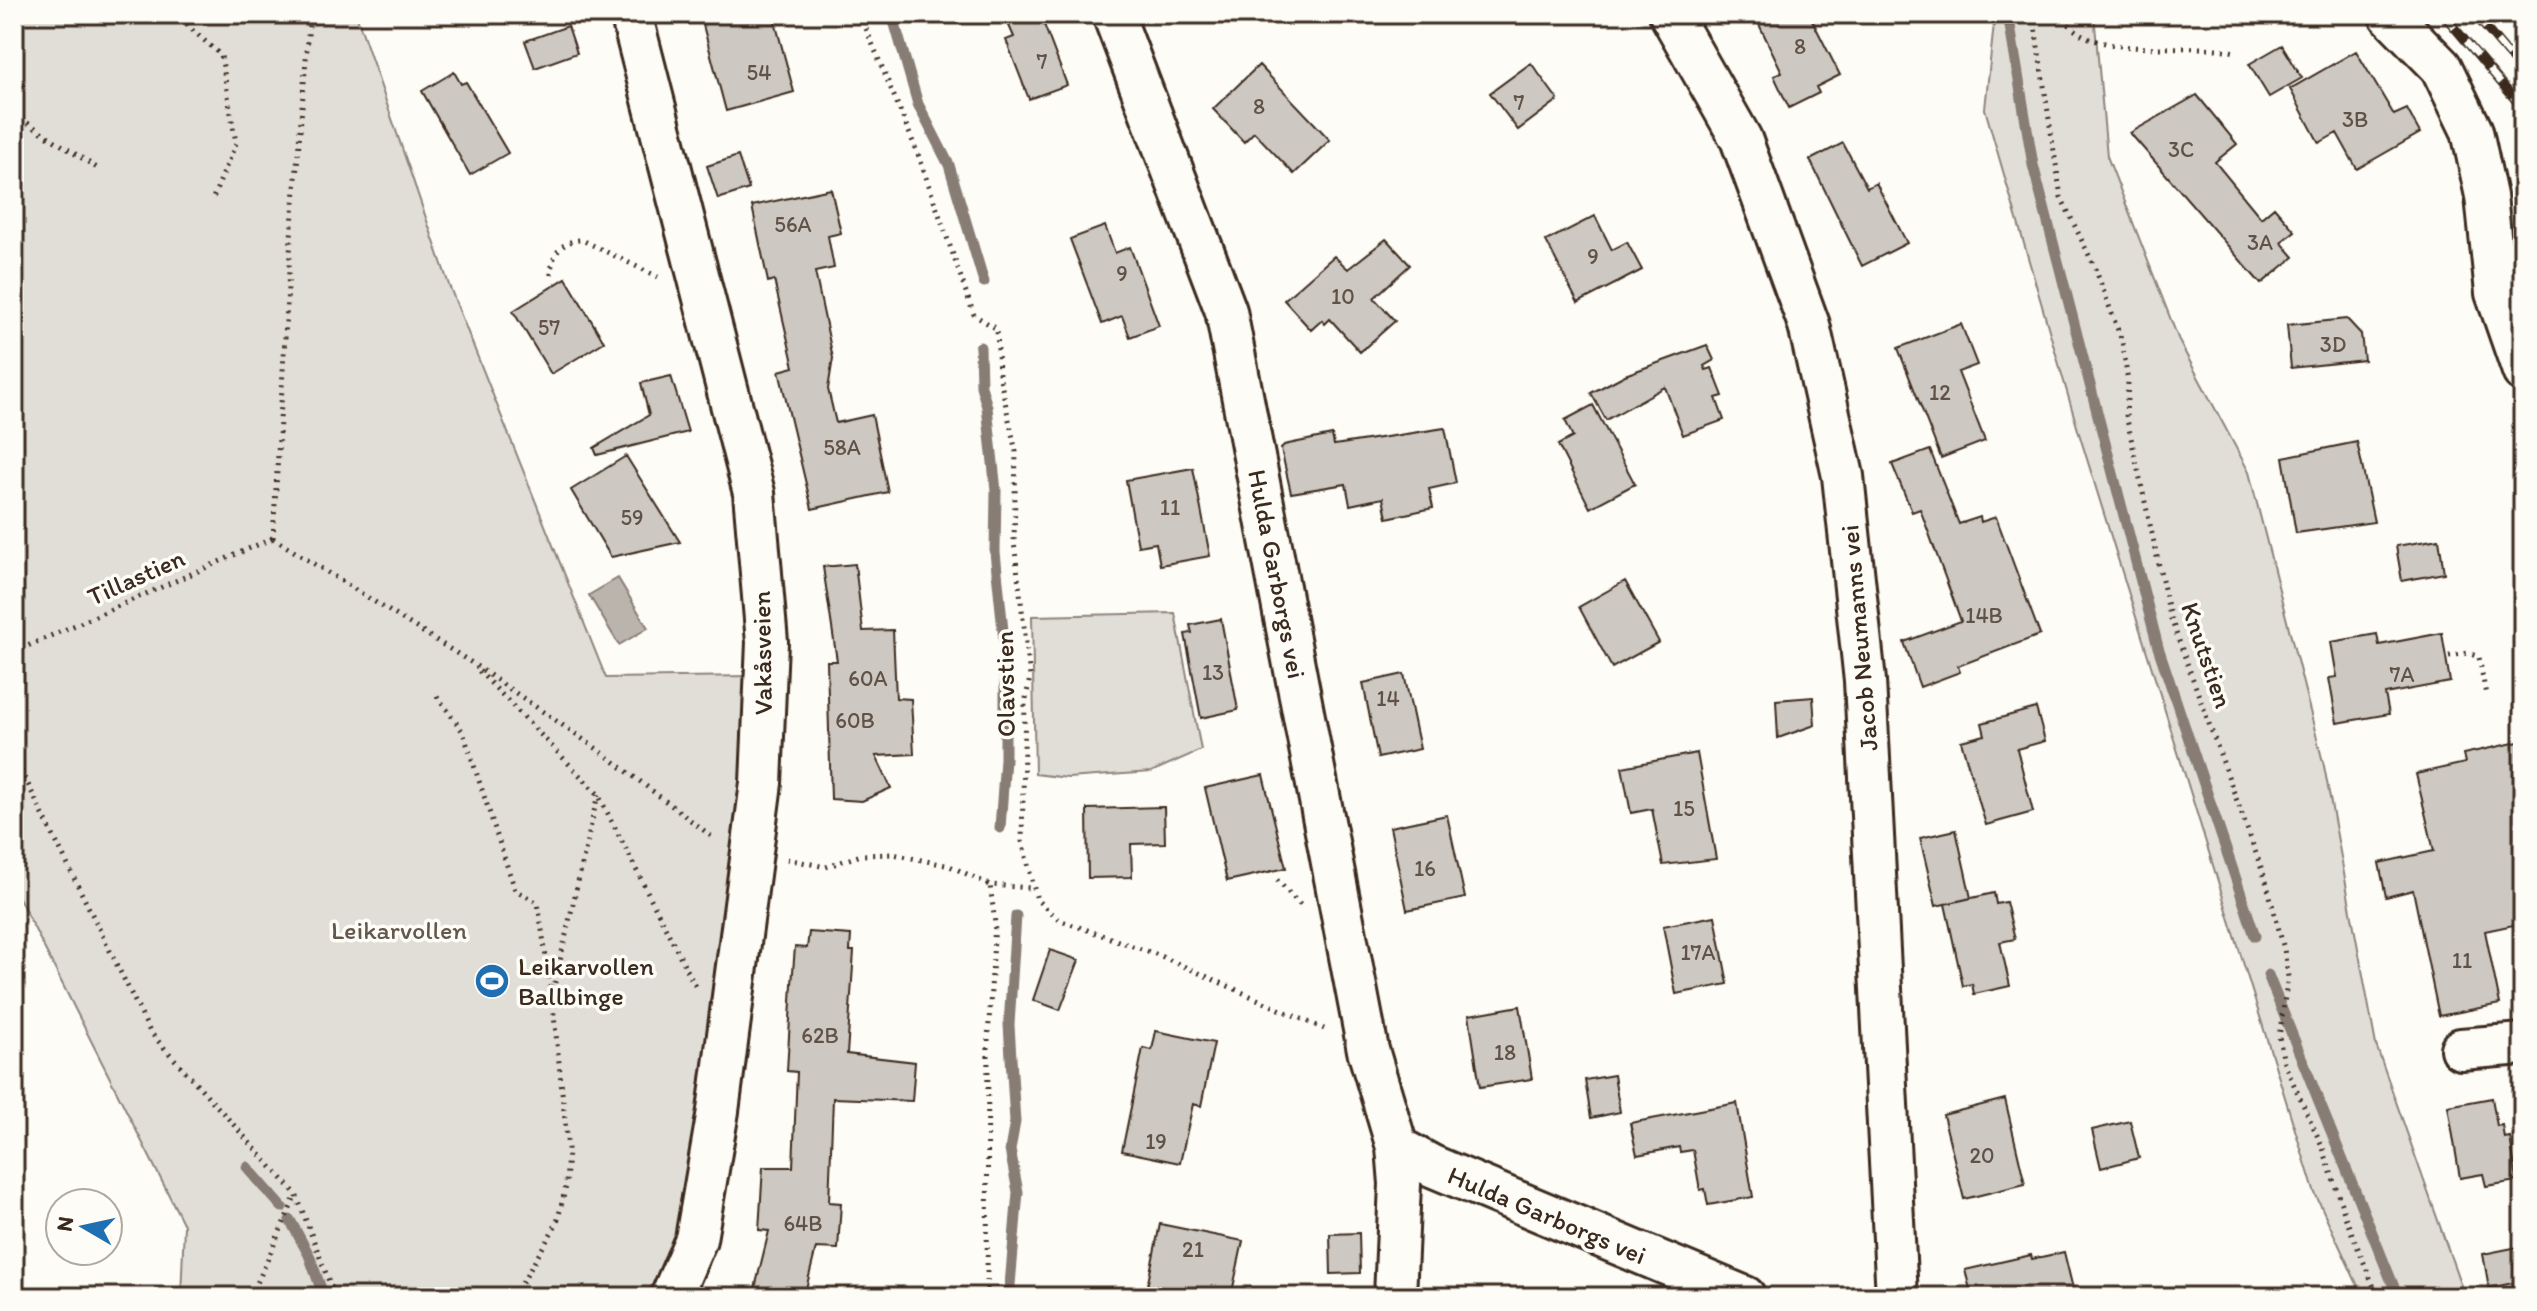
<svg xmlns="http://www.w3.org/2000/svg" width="2537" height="1311" font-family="Itim,sans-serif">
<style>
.green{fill:#e1ded7;stroke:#8e847a;stroke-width:2}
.water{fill:#bbb4ad;stroke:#887d74;stroke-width:2}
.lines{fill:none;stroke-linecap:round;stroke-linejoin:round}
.stream{stroke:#887d74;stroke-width:11}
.building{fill:#cdc8c2;stroke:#3b2a1e;stroke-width:2}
.minor-casing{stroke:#3b2a1e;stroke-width:46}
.path{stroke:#3b2a1e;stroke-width:5;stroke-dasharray:2 6;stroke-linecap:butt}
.minor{stroke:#fdfcf7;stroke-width:40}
.rail-casing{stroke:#3b2a1e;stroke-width:9}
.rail{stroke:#fdfcf7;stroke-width:6;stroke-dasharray:18;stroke-linecap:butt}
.labels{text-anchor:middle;stroke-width:7;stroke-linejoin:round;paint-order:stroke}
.number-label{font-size:22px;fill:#605247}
.street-label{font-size:26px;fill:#3b2a1e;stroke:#fdfcf7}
.park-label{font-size:26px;fill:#64574c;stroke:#fdfcf7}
.poi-label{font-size:26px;fill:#3b2a1e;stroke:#fdfcf7;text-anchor:start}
</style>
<rect width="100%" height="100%" fill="#fdfcf7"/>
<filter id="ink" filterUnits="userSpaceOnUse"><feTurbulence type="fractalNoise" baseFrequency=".0125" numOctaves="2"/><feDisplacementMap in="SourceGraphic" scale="16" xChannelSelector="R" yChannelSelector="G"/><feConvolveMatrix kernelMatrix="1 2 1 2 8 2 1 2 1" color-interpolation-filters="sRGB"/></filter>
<g filter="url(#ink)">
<path class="green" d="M 14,14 L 356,14 L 449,285 L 606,678 L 752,676 L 748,791 L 693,1182 L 669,1270 L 654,1297 L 181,1297 L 184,1225 L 14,888 Z
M 1995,14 L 2094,14 L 2107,156 L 2180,343 L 2249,472 L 2324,766 L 2376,1045 L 2465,1297 L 2363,1297 L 2314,1191 L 2078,430 L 1985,109 Z
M 1175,613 L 1201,750 L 1151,772 L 1068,778 L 1035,774 L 1032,616 Z"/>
<path class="water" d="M 618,578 L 648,628 L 619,645 L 589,595 Z"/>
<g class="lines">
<path class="stream" d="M 892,14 L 918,104 L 949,165 L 984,282
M 2008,14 L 2033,165 L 2158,647 L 2255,936
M 980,347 L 981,386 L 987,407 L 996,491 L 995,552 L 1005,650 L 1005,759 L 1000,828
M 2268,975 L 2398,1297
M 247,1167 L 282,1207
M 290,1220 L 309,1255 L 324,1297
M 1009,1297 L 1018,1192 L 1010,1150 L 1015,1122 L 1009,1025 L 1016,916"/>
</g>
<path class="building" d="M 700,14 L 773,14 L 794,92 L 726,111 Z
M 1004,14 L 1040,14 L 1067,85 L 1029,99 L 1006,40 L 1014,37 Z
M 1754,14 L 1809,14 L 1840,75 L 1816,87 L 1819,93 L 1789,108 L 1774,76 L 1782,72 Z
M 568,26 L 577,53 L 535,68 L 525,41 Z
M 2282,45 L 2302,78 L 2269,97 L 2249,64 Z
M 2356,51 L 2394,115 L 2407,109 L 2420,133 L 2357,169 L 2337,133 L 2319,143 L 2290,89 Z
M 1531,63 L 1558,100 L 1518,130 L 1490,93 Z
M 1259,65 L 1330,140 L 1294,174 L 1254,132 L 1244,142 L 1213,109 Z
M 454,72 L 461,84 L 466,82 L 508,153 L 470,175 L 422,91 Z
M 2197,95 L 2237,144 L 2215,162 L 2261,218 L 2274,207 L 2295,231 L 2281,242 L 2294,257 L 2261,284 L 2130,133 Z
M 1843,143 L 1867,188 L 1876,183 L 1907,243 L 1862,266 L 1810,160 Z
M 738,156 L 749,189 L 718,199 L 707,166 Z
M 831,189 L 841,233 L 828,236 L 834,268 L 815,272 L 833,358 L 828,389 L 836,423 L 872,415 L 888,492 L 812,509 L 779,371 L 794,367 L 774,280 L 768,282 L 752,206 Z
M 1595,216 L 1612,250 L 1627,242 L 1642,270 L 1578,303 L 1546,241 Z
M 1105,226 L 1115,253 L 1130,247 L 1159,326 L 1130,337 L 1122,316 L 1102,324 L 1070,239 Z
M 1386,239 L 1410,265 L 1374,298 L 1395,321 L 1360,352 L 1330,319 L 1325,324 L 1322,320 L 1311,330 L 1284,300 L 1334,256 L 1348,269 Z
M 566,278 L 604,342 L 551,374 L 513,311 Z
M 2347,319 L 2361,334 L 2364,360 L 2291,368 L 2287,325 Z
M 1961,324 L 1977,365 L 1958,372 L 1985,441 L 1941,458 L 1898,348 Z
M 1707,345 L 1714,360 L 1704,366 L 1706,370 L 1712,368 L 1723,396 L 1716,398 L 1724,420 L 1683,435 L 1665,387 L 1606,420 L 1591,393 L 1625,375 Z
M 671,376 L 688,432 L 597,455 L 594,448 L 649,415 L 641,383 Z
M 1593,405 L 1635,484 L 1590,508 L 1558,445 L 1573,437 L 1565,420 Z
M 1445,428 L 1456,483 L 1429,489 L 1433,508 L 1387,518 L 1383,498 L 1350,505 L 1346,484 L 1291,493 L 1281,449 L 1284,445 L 1332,435 L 1334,445 Z
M 2357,442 L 2374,522 L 2296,533 L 2283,457 Z
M 1930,450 L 1959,524 L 1980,517 L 1981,522 L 1996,517 L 2040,635 L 1958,666 L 1960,672 L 1920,687 L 1904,642 L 1961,621 L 1920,509 L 1912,512 L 1892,464 Z
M 626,456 L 680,542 L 611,557 L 571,490 Z
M 1193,468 L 1210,556 L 1160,565 L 1156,543 L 1138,546 L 1126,480 Z
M 2439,539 L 2444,573 L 2402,581 L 2396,546 Z
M 855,564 L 863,631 L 893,630 L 896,698 L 911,699 L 914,754 L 876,756 L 891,788 L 862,801 L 831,799 L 827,661 L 837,661 L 823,567 Z
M 1625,581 L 1659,642 L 1612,668 L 1579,607 Z
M 1221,619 L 1238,710 L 1201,718 L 1185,634 L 1192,633 L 1190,625 Z
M 2442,633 L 2450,682 L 2385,694 L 2389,714 L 2337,723 L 2329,678 L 2337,677 L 2331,642 L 2377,634 L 2379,645 Z
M 1404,674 L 1420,749 L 1378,758 L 1363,683 Z
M 1813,697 L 1815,725 L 1778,738 L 1776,700 Z
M 2036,708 L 2045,741 L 2017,749 L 2033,812 L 1986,825 L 1961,741 L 1985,735 L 1982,723 Z
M 2523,741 L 2523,923 L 2485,931 L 2500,1004 L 2439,1016 L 2413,890 L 2386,897 L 2379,863 L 2434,851 L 2416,774 L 2465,763 L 2463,754 Z
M 1697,753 L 1716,859 L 1663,865 L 1652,809 L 1631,813 L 1622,767 Z
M 1263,775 L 1286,868 L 1227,881 L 1205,788 Z
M 1164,807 L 1165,843 L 1131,844 L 1132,877 L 1088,878 L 1087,809 Z
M 1447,815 L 1465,898 L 1407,910 L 1390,827 Z
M 1956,830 L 1971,898 L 1936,906 L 1920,838 Z
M 1994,893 L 1996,904 L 2006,902 L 2015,939 L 2000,942 L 2010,986 L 1974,994 L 1972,984 L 1963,986 L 1945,904 Z
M 1715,916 L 1728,984 L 1676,994 L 1663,926 Z
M 809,932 L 851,935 L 850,951 L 854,951 L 847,1054 L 915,1062 L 912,1101 L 833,1098 L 829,1202 L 841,1203 L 838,1249 L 816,1248 L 804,1297 L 793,1297 L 755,1288 L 769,1231 L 759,1230 L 763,1167 L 793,1167 L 797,1072 L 787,1071 L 792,984 L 795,947 L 807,948 Z
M 1050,950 L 1079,960 L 1060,1010 L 1033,1000 Z
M 1520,1006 L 1532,1079 L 1480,1087 L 1469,1015 Z
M 1156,1031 L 1214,1043 L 1201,1106 L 1193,1104 L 1180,1163 L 1122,1151 L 1143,1048 L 1152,1050 Z
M 1614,1075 L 1620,1112 L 1591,1118 L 1585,1080 Z
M 2492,1098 L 2497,1126 L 2502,1125 L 2504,1138 L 2510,1137 L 2517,1181 L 2486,1186 L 2483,1174 L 2460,1178 L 2448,1106 Z
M 2005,1099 L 2025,1184 L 1964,1199 L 1943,1115 Z
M 1737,1103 L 1753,1197 L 1708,1205 L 1705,1189 L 1700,1190 L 1693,1150 L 1680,1152 L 1679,1147 L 1637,1155 L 1630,1123 Z
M 2130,1121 L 2139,1158 L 2101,1168 L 2092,1130 Z
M 1160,1224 L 1243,1241 L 1231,1297 L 1145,1297 Z
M 1359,1233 L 1360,1273 L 1331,1274 L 1330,1234 Z
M 2523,1246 L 2523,1281 L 2489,1288 L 2483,1254 Z
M 2064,1252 L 2075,1297 L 1972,1297 L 1965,1270 L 2031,1255 L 2032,1259 Z"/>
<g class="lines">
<g class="minor-casing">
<path id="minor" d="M 631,14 L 754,493 L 767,642 L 761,783 L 718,1111 L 696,1239 L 671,1297
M 1113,14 L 1226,311 L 1368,1050 L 1397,1147 L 1400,1184 L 1395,1297
M 1670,14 L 1741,139 L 1809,325 L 1843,476 L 1865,681 L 1897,1297
M 2389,14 L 2441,67 L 2472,131 L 2486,196 L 2496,293 L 2523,371
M 2461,1049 L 2523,1044
M 1397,1147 L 1432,1166 L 1745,1297"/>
</g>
<path class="path" d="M 174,14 L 221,55 L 236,143 L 213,198
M 860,14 L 918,154 L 974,315 L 997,329 L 999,374 L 1016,452 L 1014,542 L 1030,677 L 1025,704 L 1022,841 L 1037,900 L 1059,920 L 1161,956 L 1324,1029
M 2033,14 L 2061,197 L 2095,268 L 2122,341 L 2128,382 L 2126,415 L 2170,616 L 2266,881 L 2284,949 L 2288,977 L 2279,1037 L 2284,1063 L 2323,1148 L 2346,1219 L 2378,1297
M 2056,14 C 2064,20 2072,29 2081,34 C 2125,58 2187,41 2235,52
M 14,114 L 100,170
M 551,275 C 551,256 561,240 582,240 L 658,277
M 273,538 L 472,663 L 603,753 L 715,839
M 273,538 L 291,237 L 309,24 L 313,14
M 14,652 L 273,538
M 2449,656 L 2468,653 L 2479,657 L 2486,695
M 479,671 L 598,794 L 695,986
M 437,696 L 463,732 L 515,890 L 538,903 L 551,991
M 14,756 L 150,1032 L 296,1194 L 333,1292 L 339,1297
M 787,859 L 826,867 L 861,855 L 893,854 L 950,866 L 990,885 L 1031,888
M 1277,880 L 1303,908
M 251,1297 L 296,1195
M 514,1297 L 557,1223 L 566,1186 L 568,1149 L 552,996 L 598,794
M 987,1297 L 988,1039 L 995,923 L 990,885"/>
<use href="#minor" class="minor"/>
<g class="rail-casing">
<path id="rail" d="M 2443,14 L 2523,109
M 2474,14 L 2523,72"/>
</g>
<use href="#rail" class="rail"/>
</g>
</g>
<defs>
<g id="stadium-disc" transform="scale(1.8)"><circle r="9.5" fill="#1f6fb2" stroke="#fdfcf7"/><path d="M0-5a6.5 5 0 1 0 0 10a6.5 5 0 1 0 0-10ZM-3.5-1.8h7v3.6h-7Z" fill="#fff"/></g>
</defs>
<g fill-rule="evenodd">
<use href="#stadium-disc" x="492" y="981"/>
</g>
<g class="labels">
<g class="number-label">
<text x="1800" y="54">8</text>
<text x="1042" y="69">7</text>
<text x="759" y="80">54</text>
<text x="1519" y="110">7</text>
<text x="1259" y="114">8</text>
<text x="2355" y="127">3B</text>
<text x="2181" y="157">3C</text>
<text x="793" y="232">56A</text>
<text x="2260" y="250">3A</text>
<text x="1593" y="264">9</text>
<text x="1122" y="281">9</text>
<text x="1343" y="304">10</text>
<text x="549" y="335">57</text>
<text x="2333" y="352">3D</text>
<text x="1940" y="400">12</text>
<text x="842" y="455">58A</text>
<text x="1170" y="515">11</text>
<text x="632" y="525">59</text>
<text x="1984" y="623">14B</text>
<text x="1213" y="680">13</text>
<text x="2402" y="682">7A</text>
<text x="868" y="686">60A</text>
<text x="1388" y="706">14</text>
<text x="855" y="728">60B</text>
<text x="1684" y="816">15</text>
<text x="1425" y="876">16</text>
<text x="1698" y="960">17A</text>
<text x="2462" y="968">11</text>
<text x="820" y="1043">62B</text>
<text x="1505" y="1060">18</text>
<text x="1156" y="1149">19</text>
<text x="1982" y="1163">20</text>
<text x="803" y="1231">64B</text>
<text x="1193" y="1257">21</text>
</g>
<g class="street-label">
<text transform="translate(1277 574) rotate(79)" y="9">Hulda Garborgs vei</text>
<text transform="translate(136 577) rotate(-24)" y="9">Tillastien</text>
<text transform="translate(1859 638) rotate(-95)" y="9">Jacob Neumanns vei</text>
<text transform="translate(762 653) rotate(-91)" y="9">Vakåsveien</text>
<text transform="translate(2207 655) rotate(71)" y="9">Knutstien</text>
<text transform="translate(1005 684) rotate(-91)" y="9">Olavstien</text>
<text transform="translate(1547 1215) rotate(23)" y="9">Hulda Garborgs vei</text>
</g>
<g class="park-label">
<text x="399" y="939">Leikarvollen</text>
</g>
<g class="poi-label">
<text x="518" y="975">Leikarvollen<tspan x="518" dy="30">Ballbinge</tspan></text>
</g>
</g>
<rect width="2537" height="1311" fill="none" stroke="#fdfcf7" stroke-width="48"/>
<rect x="24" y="24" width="2489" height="1263" fill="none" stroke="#3b2a1e" stroke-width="3" filter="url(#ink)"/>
<g transform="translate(84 1227) rotate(279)"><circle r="38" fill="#fdfcf7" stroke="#afa8a0" stroke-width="2"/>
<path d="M0-6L14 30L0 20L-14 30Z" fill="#1f6fb2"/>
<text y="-12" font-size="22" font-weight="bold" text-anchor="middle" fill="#3b2a1e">N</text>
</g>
</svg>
